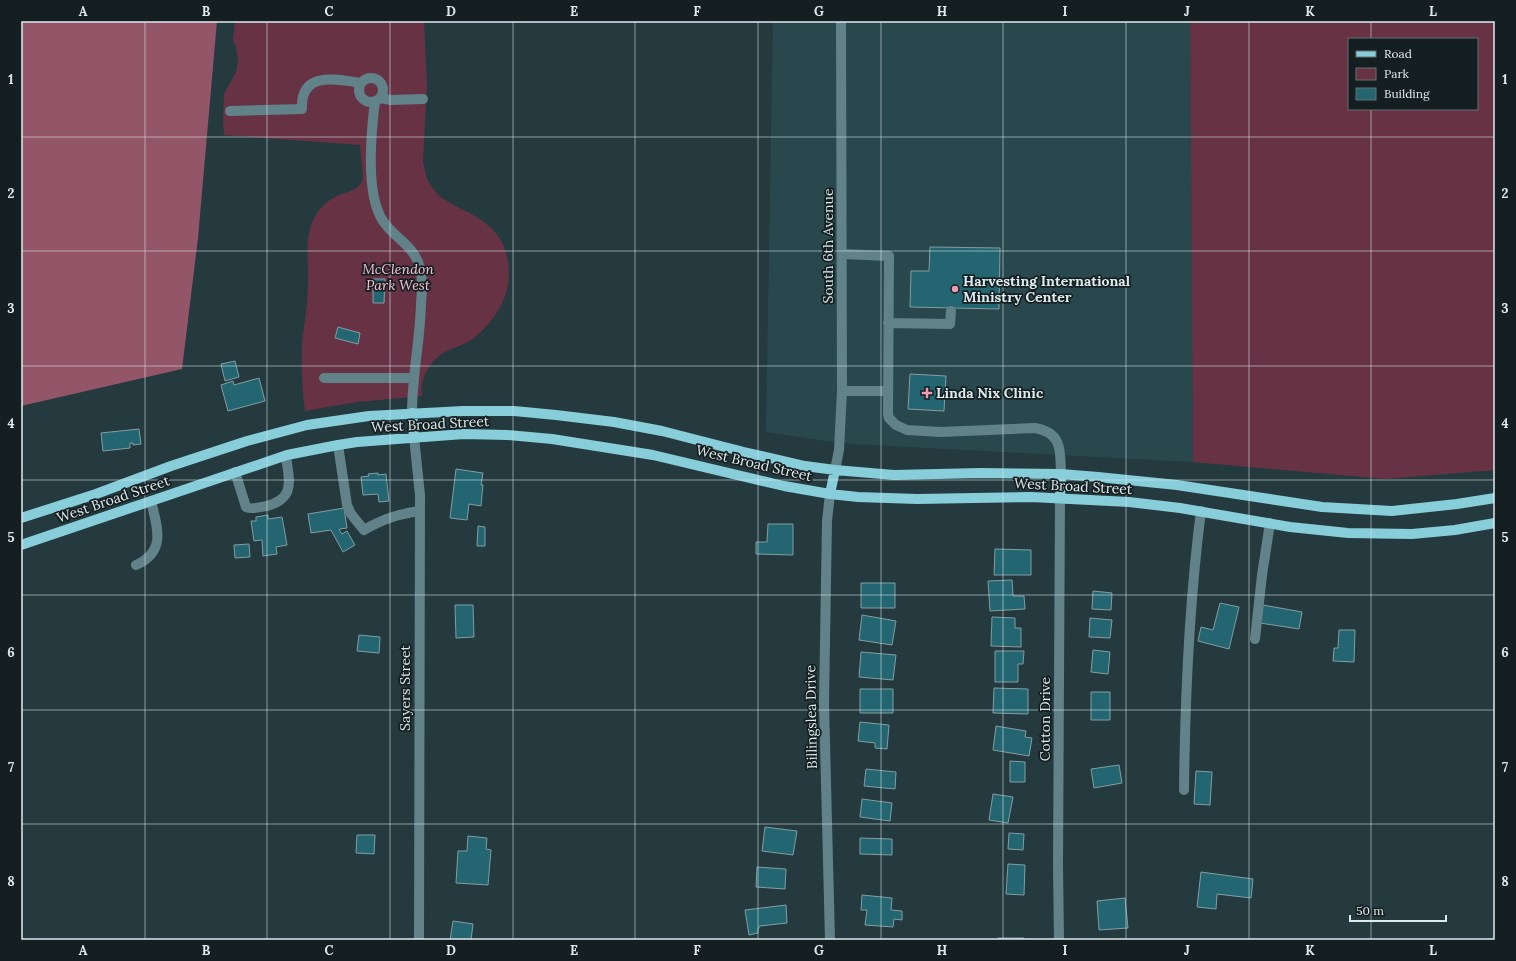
<svg xmlns="http://www.w3.org/2000/svg" width="1516" height="961" font-family="Lora,serif">
<style>
.built{fill:#29484e}
.green{fill:#673344;fill-rule:evenodd}
.forest{fill:#935568}
.building{fill:#236671;stroke:#849da1}
.lines{fill:none;stroke-linecap:round;stroke-linejoin:round}
.minor{stroke:#618288;stroke-width:10}
.major{stroke:#87cdda;stroke-width:10}
.grid{fill:none;stroke:#deebee;stroke-width:1;stroke-opacity:0.55}
.poi-dot{fill:#f19ab4;stroke:#151f21;stroke-width:1.5}
.labels{text-anchor:middle;stroke-width:3.5;stroke-linejoin:round;paint-order:stroke}
.street-label{font-size:14px;fill:#deebee;stroke:#151f21}
.park-label{font-size:14px;font-style:italic;fill:#fbc1d0;stroke:#151f21}
.poi-label{font-size:14px;font-weight:bold;fill:#deebee;stroke:#151f21;text-anchor:start}
.neatline{fill:none;stroke:#deebee;stroke-width:1.5}
.grid-label{font-size:13px;text-anchor:middle;font-weight:bold;fill:#deebee}
</style>
<rect width="100%" height="100%" fill="#243a3e"/>
<path class="built" d="M 773,21 L 1190,21 L 1193,462 L 853,444 L 825,441 L 766,432 Z"/>
<path class="green" d="M 235,21 L 424,21 L 427,84 L 423,161 L 426,176 L 429,183 L 438,195 C 456,209 479,214 494,231 C 504,242 509,258 509,273 C 509,299 494,322 474,338 C 466,344 456,347 447,351 C 431,359 419,378 422,396 L 357,402 L 305,411 C 302,389 301,367 302,344 C 304,324 308,304 308,284 C 309,261 303,236 316,215 C 320,208 327,201 335,197 C 346,191 360,192 363,178 L 360,145 L 224,135 L 223,120 L 224,94 L 236,72 L 238,61 L 236,47 L 233,40 Z
M 1190,21 L 1495,21 L 1495,470 L 1385,479 L 1193,462 ZM 1349,39 L 1477,39 L 1477,109 L 1349,109 Z"/>
<path class="forest" d="M 21,21 L 217,21 L 198,238 L 182,369 L 21,406 Z"/>
<path class="building" d="M 930,247 L 1000,248 L 999,309 L 910,307 L 911,271 L 929,271 Z
M 373,279 L 385,279 L 384,303 L 373,303 Z
M 338,327 L 360,333 L 358,344 L 335,338 Z
M 235,361 L 239,377 L 225,381 L 221,364 Z
M 910,374 L 946,376 L 944,411 L 908,409 Z
M 259,378 L 265,401 L 228,411 L 221,385 L 233,381 L 234,385 Z
M 139,429 L 141,444 L 133,445 L 133,443 L 130,443 L 130,448 L 103,451 L 101,433 Z
M 456,469 L 483,473 L 481,485 L 483,485 L 481,506 L 469,504 L 467,520 L 450,518 Z
M 378,473 L 378,475 L 386,474 L 389,501 L 379,502 L 378,494 L 363,495 L 361,477 L 369,476 L 368,474 Z
M 344,508 L 347,528 L 340,529 L 339,530 L 342,534 L 347,531 L 355,545 L 343,552 L 331,530 L 311,533 L 308,514 Z
M 268,515 L 268,519 L 282,517 L 287,545 L 276,547 L 277,554 L 263,556 L 262,540 L 254,541 L 251,521 L 256,521 L 256,517 Z
M 768,524 L 793,524 L 793,555 L 756,554 L 756,542 L 767,542 Z
M 478,526 L 485,527 L 485,546 L 477,546 Z
M 249,544 L 250,557 L 235,558 L 234,545 Z
M 995,549 L 1031,550 L 1031,575 L 994,575 Z
M 1012,580 L 1013,596 L 1024,596 L 1025,609 L 990,611 L 988,581 Z
M 861,583 L 895,583 L 895,608 L 861,608 Z
M 1093,591 L 1112,593 L 1111,610 L 1092,609 Z
M 1220,603 L 1239,607 L 1229,649 L 1198,641 L 1201,627 L 1213,630 Z
M 455,605 L 473,605 L 474,637 L 456,638 Z
M 1263,605 L 1302,612 L 1299,629 L 1260,623 Z
M 862,615 L 896,621 L 892,645 L 859,640 Z
M 992,617 L 1015,618 L 1015,628 L 1021,628 L 1021,647 L 991,646 Z
M 1090,618 L 1112,620 L 1110,638 L 1089,637 Z
M 1339,630 L 1355,630 L 1354,662 L 1333,661 L 1334,648 L 1338,648 Z
M 359,635 L 380,637 L 379,653 L 357,651 Z
M 1093,650 L 1110,652 L 1108,674 L 1091,672 Z
M 995,651 L 1024,651 L 1023,664 L 1018,664 L 1018,682 L 995,682 Z
M 861,652 L 896,655 L 893,680 L 859,677 Z
M 994,688 L 1028,689 L 1028,714 L 993,713 Z
M 860,689 L 893,689 L 893,713 L 860,713 Z
M 1091,692 L 1110,692 L 1110,720 L 1091,720 Z
M 860,722 L 889,725 L 887,749 L 875,748 L 875,743 L 858,741 Z
M 996,726 L 1026,731 L 1025,737 L 1032,738 L 1029,756 L 993,750 Z
M 1010,761 L 1025,762 L 1025,782 L 1010,782 Z
M 1119,765 L 1122,783 L 1094,788 L 1091,769 Z
M 866,769 L 896,772 L 895,789 L 864,786 Z
M 1196,771 L 1212,772 L 1210,805 L 1194,804 Z
M 993,794 L 1013,797 L 1008,823 L 989,820 Z
M 862,799 L 892,803 L 890,821 L 860,817 Z
M 765,827 L 797,831 L 793,855 L 762,851 Z
M 1009,833 L 1024,834 L 1023,850 L 1008,849 Z
M 357,835 L 375,835 L 374,854 L 356,853 Z
M 468,836 L 487,838 L 486,849 L 491,850 L 488,885 L 456,883 L 458,851 L 467,851 Z
M 860,838 L 892,839 L 892,855 L 860,854 Z
M 1008,864 L 1025,865 L 1024,895 L 1006,894 Z
M 757,867 L 786,869 L 785,889 L 756,887 Z
M 1201,872 L 1253,879 L 1251,898 L 1217,894 L 1216,909 L 1197,907 Z
M 862,895 L 892,898 L 891,910 L 902,911 L 902,920 L 894,919 L 893,927 L 865,925 L 867,910 L 861,910 Z
M 1125,898 L 1128,928 L 1099,930 L 1097,901 Z
M 786,905 L 787,923 L 760,926 L 758,929 L 758,933 L 749,935 L 745,910 Z
M 453,921 L 473,924 L 471,940 L 450,940 Z
M 998,938 L 1024,938 L 1024,940 L 998,940 Z"/>
<g class="lines">
<path class="minor" d="M359 90a12 12 0 1 1 24 0a12 12 0 1 1-24 0Z
M 380,98 L 391,100 L 423,99
M 375,101 C 371,133 365,194 383,221 C 394,238 415,246 420,268 C 423,279 422,293 421,304 C 420,341 412,376 412,413
M 230,111 L 302,109 C 300,71 336,79 361,83
M 843,254 L 889,256 L 888,414 L 889,418 L 896,425 L 907,430 L 941,432 L 1035,428 C 1063,433 1060,451 1061,474
M 888,323 L 950,324 L 951,311
M 324,378 L 414,378
M 842,391 L 888,391
M 414,437 L 420,495 L 419,940
M 338,445 L 347,505 L 351,514 L 364,530 C 383,519 398,514 420,511
M 835,470 L 839,450 L 842,391 L 841,21
M 235,472 L 246,507 C 252,510 260,507 267,506 C 296,498 289,480 286,456
M 136,565 C 167,551 157,527 151,501
M 1255,639 L 1262,575 L 1270,523
M 1184,790 C 1185,697 1189,604 1201,511
M 830,940 L 824,703 L 827,521 L 830,494
M 1059,940 L 1058,865 L 1060,498"/>
<path class="major" d="M 412,413 L 414,437
M 830,494 L 835,470
M 1060,498 L 1061,474
M 21,518 L 96,494 L 171,466 L 247,441 L 307,425 L 369,416 L 463,411 L 514,411 L 556,415 L 614,422 L 662,431 L 744,452 L 805,466 L 835,470 L 894,475 L 981,473 L 1061,474 L 1098,477 L 1177,485 L 1322,507 L 1392,511 L 1457,504 L 1495,498
M 21,545 L 287,455 L 338,445 L 357,442 L 464,434 L 507,435 L 552,439 L 653,455 L 784,486 L 830,494 L 858,497 L 917,499 L 1031,497 L 1129,502 L 1180,508 L 1290,527 L 1348,533 L 1412,534 L 1455,530 L 1495,523"/>
</g>
<path class="grid" d="M 145,21 L 145,940M 267,21 L 267,940M 390,21 L 390,940M 513,21 L 513,940M 635,21 L 635,940M 758,21 L 758,940M 881,21 L 881,940M 1003,21 L 1003,940M 1126,21 L 1126,940M 1249,21 L 1249,940M 1371,21 L 1371,39M 1371,109 L 1371,940M 21,137 L 1495,137M 21,251 L 1495,251M 21,366 L 1495,366M 21,480 L 1495,480M 21,595 L 1495,595M 21,710 L 1495,710M 21,824 L 1495,824"/>
<g class="poi-dot">
<circle cx="955" cy="289" r="4"/>
<path d="M925 387h4v4h4v4h-4v4h-4v-4h-4v-4h4z"/>
</g>
<g class="labels">
<g class="street-label">
<text transform="translate(828 246) rotate(-90)" y="5">South 6th Avenue</text>
<text transform="translate(430 424) rotate(-3)" y="5">West Broad Street</text>
<text transform="translate(754 463) rotate(13)" y="5">West Broad Street</text>
<text transform="translate(1073 486) rotate(3)" y="5">West Broad Street</text>
<text transform="translate(113 499) rotate(-19)" y="5">West Broad Street</text>
<text transform="translate(405 688) rotate(-90)" y="5">Sayers Street</text>
<text transform="translate(811 717) rotate(-91)" y="5">Billingslea Drive</text>
<text transform="translate(1045 719) rotate(-90)" y="5">Cotton Drive</text>
</g>
<g class="park-label">
<text x="398" y="274">McClendon<tspan x="398" dy="16">Park West</tspan></text>
</g>
<g class="poi-label">
<text x="963" y="286">Harvesting International<tspan x="963" dy="16">Ministry Center</tspan></text>
<text x="936" y="398">Linda Nix Clinic</text>
</g>
</g>
<rect width="1516" height="961" fill="none" stroke="#151f21" stroke-width="44"/>
<rect x="1348" y="38" width="130" height="72" fill="#151f21" stroke="#657173"/>
<rect x="1356" y="51" width="20" height="6" fill="#87cdda" stroke="#657173"/>
<text x="1384" y="58" font-size="12" fill="#deebee">Road</text>
<rect x="1356" y="68" width="20" height="12" fill="#673344" stroke="#657173"/>
<text x="1384" y="78" font-size="12" fill="#deebee">Park</text>
<rect x="1356" y="88" width="20" height="12" fill="#236671" stroke="#657173"/>
<text x="1384" y="98" font-size="12" fill="#deebee">Building</text>
<path d="M1350 915v6h96v-6" fill="none" stroke="#deebee" stroke-width="2"/>
<text x="1356" y="915" font-size="12" fill="#deebee" stroke="#151f21" stroke-width="3" paint-order="stroke">50 m</text>
<rect x="22" y="22" width="1472" height="917" class="neatline"/>
<g class="grid-label">
<text x="83" y="16">A</text>
<text x="206" y="16">B</text>
<text x="329" y="16">C</text>
<text x="451" y="16">D</text>
<text x="574" y="16">E</text>
<text x="697" y="16">F</text>
<text x="819" y="16">G</text>
<text x="942" y="16">H</text>
<text x="1065" y="16">I</text>
<text x="1187" y="16">J</text>
<text x="1310" y="16">K</text>
<text x="1433" y="16">L</text>
<text x="11" y="84">1</text>
<text x="1505" y="84">1</text>
<text x="11" y="198">2</text>
<text x="1505" y="198">2</text>
<text x="11" y="313">3</text>
<text x="1505" y="313">3</text>
<text x="11" y="428">4</text>
<text x="1505" y="428">4</text>
<text x="11" y="542">5</text>
<text x="1505" y="542">5</text>
<text x="11" y="657">6</text>
<text x="1505" y="657">6</text>
<text x="11" y="772">7</text>
<text x="1505" y="772">7</text>
<text x="11" y="886">8</text>
<text x="1505" y="886">8</text>
<text x="83" y="955">A</text>
<text x="206" y="955">B</text>
<text x="329" y="955">C</text>
<text x="451" y="955">D</text>
<text x="574" y="955">E</text>
<text x="697" y="955">F</text>
<text x="819" y="955">G</text>
<text x="942" y="955">H</text>
<text x="1065" y="955">I</text>
<text x="1187" y="955">J</text>
<text x="1310" y="955">K</text>
<text x="1433" y="955">L</text>
</g>
</svg>
